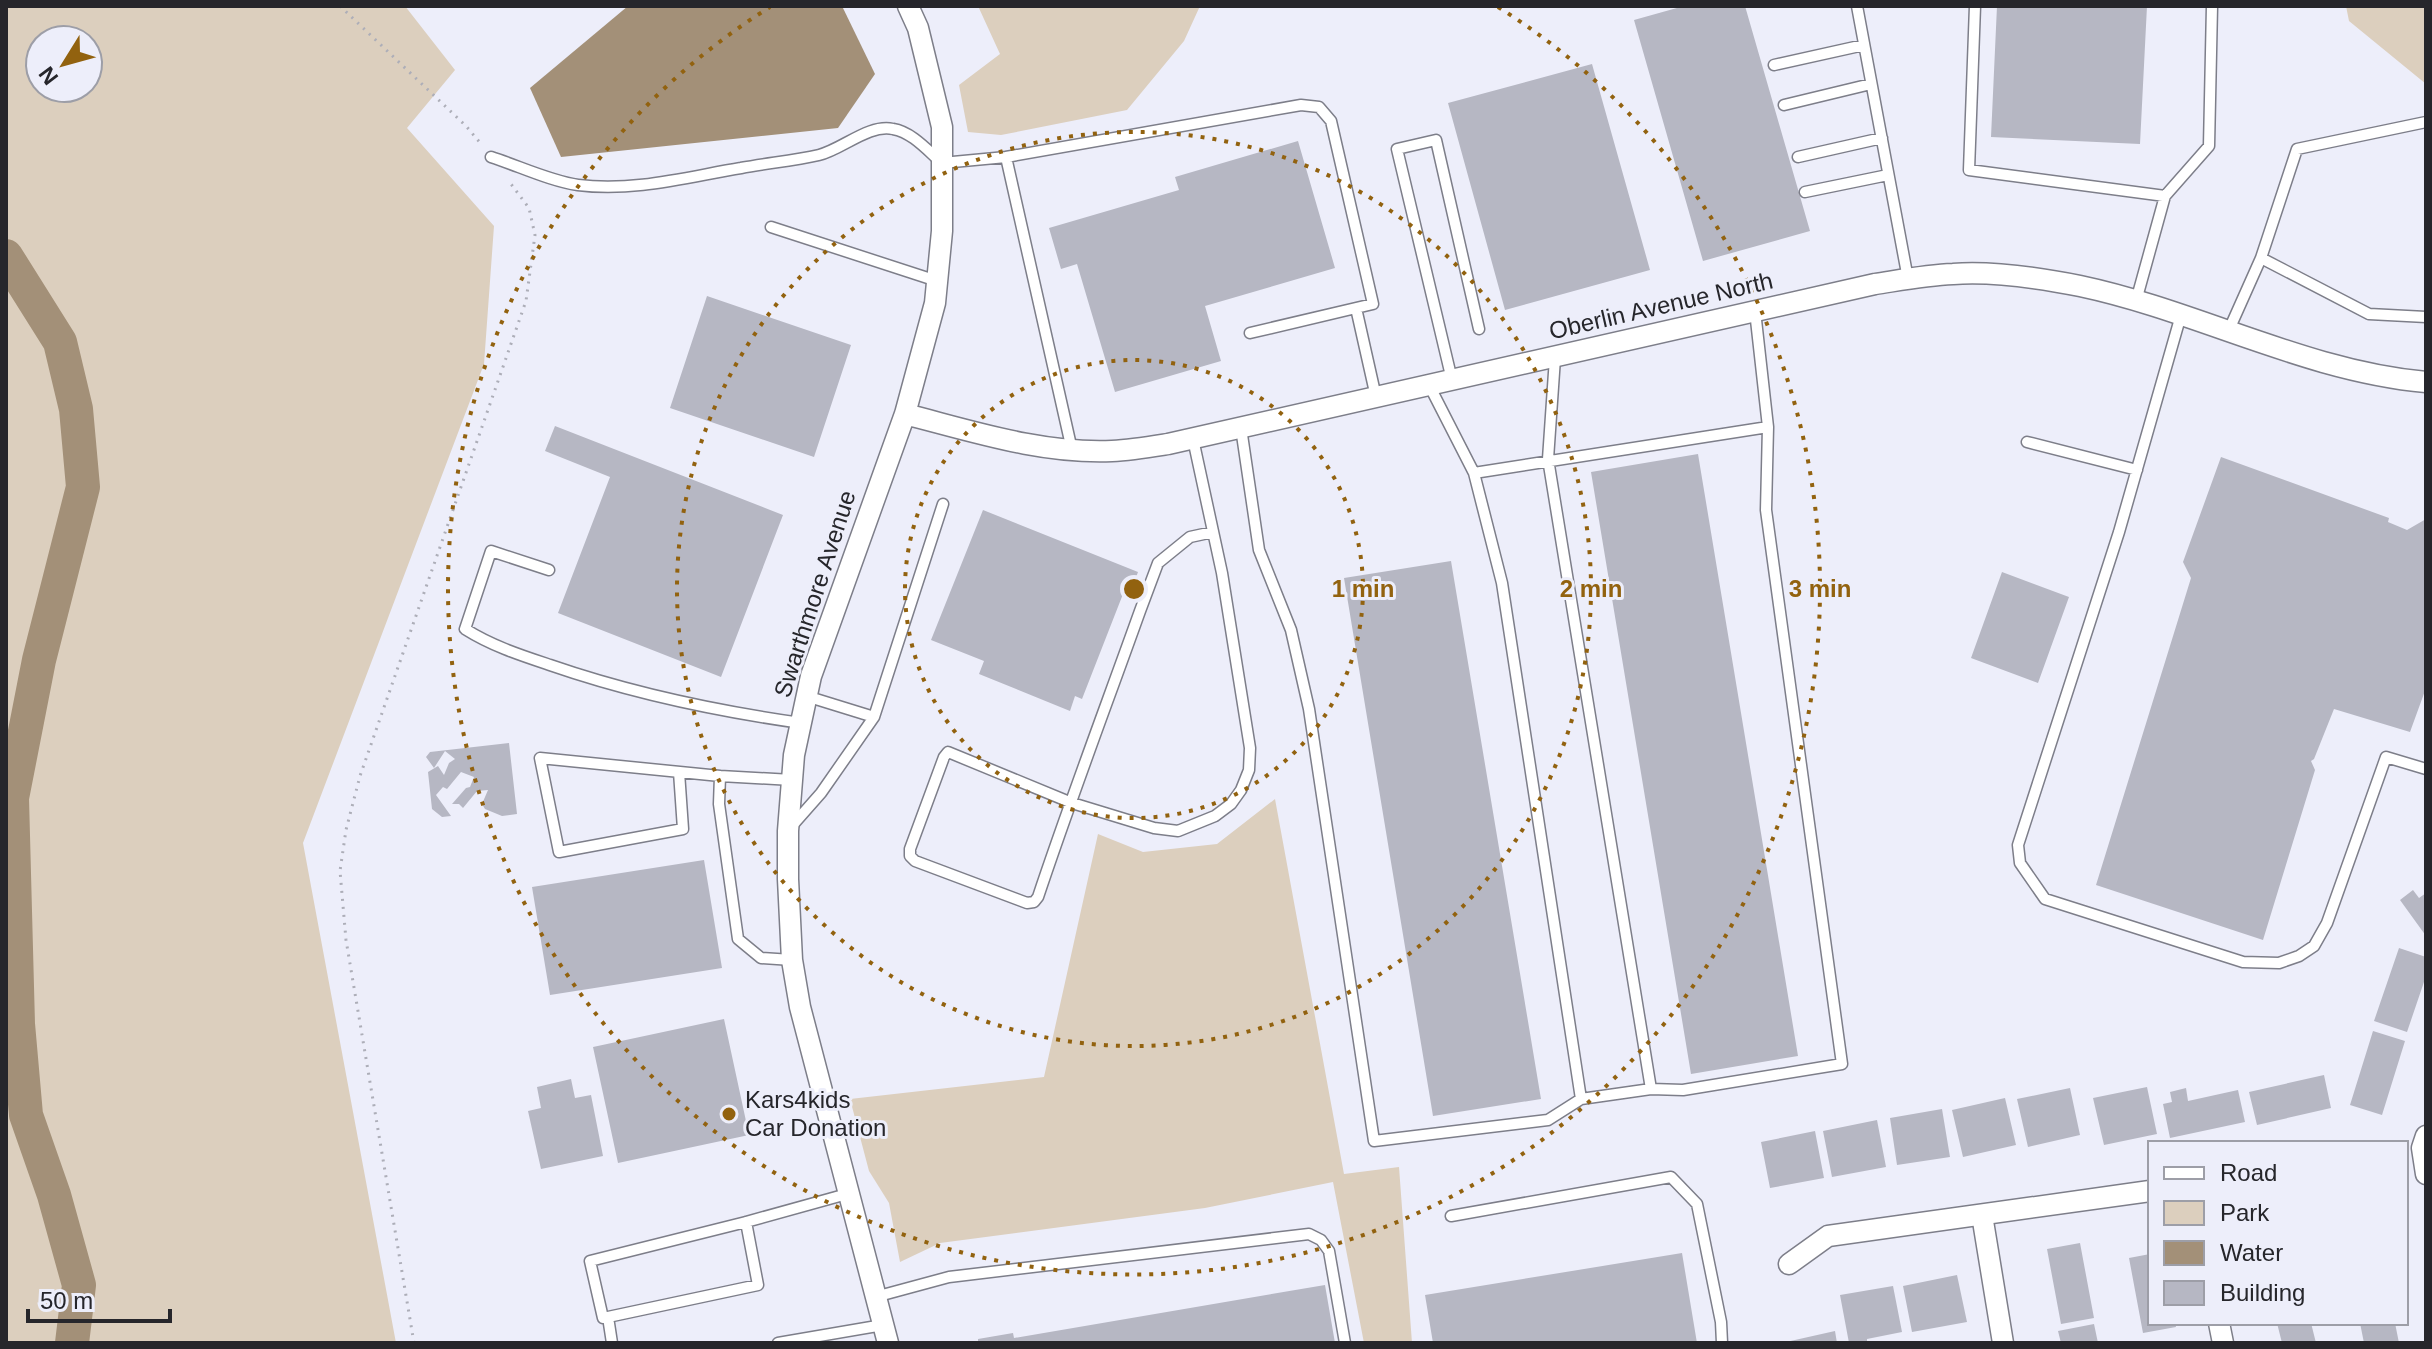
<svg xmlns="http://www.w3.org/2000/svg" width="2432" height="1349" font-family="Helvetica,sans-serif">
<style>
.green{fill:#dccfbe;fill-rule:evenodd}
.water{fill:#a39078}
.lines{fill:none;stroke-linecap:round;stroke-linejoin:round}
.river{stroke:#a39078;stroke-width:34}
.building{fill:#b6b7c3}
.lane-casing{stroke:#7d7e89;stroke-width:13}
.street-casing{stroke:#7d7e89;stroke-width:23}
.path{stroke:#adaeb8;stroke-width:3;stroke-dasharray:2 6;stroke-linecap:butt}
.lane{stroke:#fff;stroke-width:10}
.street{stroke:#fff;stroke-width:20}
.ring{fill:none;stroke:#92620f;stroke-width:4;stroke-dasharray:4 8}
.poi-dot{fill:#92620f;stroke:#edeefa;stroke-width:3}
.labels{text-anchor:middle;stroke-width:6;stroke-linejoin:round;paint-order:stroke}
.street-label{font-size:24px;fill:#26262b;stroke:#edeefa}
.poi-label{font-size:24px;fill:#26262b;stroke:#edeefa;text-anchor:start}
.centre{fill:#92620f;stroke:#edeefa;stroke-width:4}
.ring-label{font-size:24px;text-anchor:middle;font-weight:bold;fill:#92620f;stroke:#edeefa;stroke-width:6;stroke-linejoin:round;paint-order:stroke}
</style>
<rect width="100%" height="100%" fill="#edeefa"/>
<path class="green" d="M 6,6 L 405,6 L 455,70 L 407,128 L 494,226 L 484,364 L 303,843 L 396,1343 L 6,1343 ZM 40,40 L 88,40 L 88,88 L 40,88 Z
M 978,6 L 1200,6 L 1184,41 L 1127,110 L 1001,135 L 968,132 L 959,85 L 1000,54 Z
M 2346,6 L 2426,6 L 2426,84 L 2349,21 Z
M 1275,799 L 1344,1174 L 1399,1167 L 1412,1343 L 1364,1343 L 1333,1182 L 1205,1208 L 940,1243 L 900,1262 L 889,1203 L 869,1171 L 850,1099 L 1044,1077 L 1098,834 L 1143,852 L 1217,844 Z"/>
<path class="water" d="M 628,6 L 842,6 L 875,74 L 838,128 L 561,157 L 530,88 Z"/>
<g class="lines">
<path class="river" d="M 6,256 L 60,342 L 76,409 L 83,487 L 39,660 L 12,798 L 18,1024 L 26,1115 L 54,1195 L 79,1285 L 72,1343"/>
</g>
<path class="building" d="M 1684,6 L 1745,6 L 1810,231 L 1703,261 L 1634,20 Z
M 1997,6 L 2147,6 L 2140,144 L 1991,137 Z
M 1592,64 L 1650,270 L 1505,310 L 1448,103 Z
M 1298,141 L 1335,268 L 1205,306 L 1221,361 L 1115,392 L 1077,264 L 1061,269 L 1049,228 L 1179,190 L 1175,177 Z
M 707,296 L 851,345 L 814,457 L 670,408 Z
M 555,426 L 783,515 L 721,677 L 558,613 L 610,477 L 545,451 Z
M 1698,454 L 1798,1056 L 1691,1074 L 1591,472 Z
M 2221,457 L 2389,518 L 2388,522 L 2407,530 L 2426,519 L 2426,688 L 2410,732 L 2334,709 L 2314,759 L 2311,761 L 2315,770 L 2263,940 L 2096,885 L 2191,578 L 2183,562 Z
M 983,510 L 1138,572 L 1129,596 L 1123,594 L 1082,699 L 1075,696 L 1070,711 L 979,674 L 984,661 L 931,640 Z
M 1451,561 L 1541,1099 L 1433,1116 L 1344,578 Z
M 2002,572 L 2069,597 L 2038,683 L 1971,658 Z
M 509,743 L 517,814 L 502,816 L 485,809 L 482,804 L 488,790 L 477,791 L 463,808 L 459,804 L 452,804 L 466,788 L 470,787 L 474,777 L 461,772 L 447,789 L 443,787 L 436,795 L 451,816 L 442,817 L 432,809 L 428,772 L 438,766 L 444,775 L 449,763 L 455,759 L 445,751 L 434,768 L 426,757 L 430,752 Z
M 704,860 L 722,968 L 550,995 L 532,887 Z
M 2413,890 L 2419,898 L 2426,893 L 2426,936 L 2400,900 Z
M 2399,948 L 2426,957 L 2426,976 L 2407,1032 L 2374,1021 Z
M 724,1019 L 749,1135 L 618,1163 L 593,1047 Z
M 2373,1031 L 2405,1041 L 2382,1115 L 2350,1105 Z
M 2324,1075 L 2331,1108 L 2257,1125 L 2249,1092 Z
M 571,1079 L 575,1098 L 591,1095 L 603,1156 L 541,1169 L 528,1111 L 541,1108 L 537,1087 Z
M 2147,1087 L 2157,1134 L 2104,1145 L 2093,1098 Z
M 2070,1088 L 2080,1135 L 2028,1147 L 2017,1099 Z
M 2186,1088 L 2188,1101 L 2238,1090 L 2245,1122 L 2170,1138 L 2163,1104 L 2172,1102 L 2170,1092 Z
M 2005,1098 L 2016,1145 L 1963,1157 L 1952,1110 Z
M 1942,1109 L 1950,1157 L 1897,1165 L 1890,1118 Z
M 1877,1120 L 1886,1167 L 1832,1177 L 1823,1131 Z
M 1815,1131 L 1824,1178 L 1770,1188 L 1761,1142 Z
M 2080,1243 L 2094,1318 L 2061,1324 L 2047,1249 Z
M 1682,1253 L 1697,1343 L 1433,1343 L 1425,1295 Z
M 2150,1254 L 2150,1323 L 2175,1323 L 2176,1327 L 2143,1333 L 2129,1258 Z
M 1957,1275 L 1967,1322 L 1912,1332 L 1903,1286 Z
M 1325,1285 L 1335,1343 L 978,1343 L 978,1339 L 1013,1333 L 1014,1338 Z
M 1893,1286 L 1902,1332 L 1867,1339 L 1867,1343 L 1849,1343 L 1840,1295 Z
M 2277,1323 L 2311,1323 L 2316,1343 L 2282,1343 Z
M 2360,1323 L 2395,1323 L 2399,1343 L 2364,1343 Z
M 2094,1324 L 2098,1343 L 2061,1343 L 2058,1331 Z
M 1835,1331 L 1837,1343 L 1787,1343 L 1786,1342 Z"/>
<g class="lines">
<g class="lane-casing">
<path id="lane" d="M 1857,6 L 1908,279
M 1975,6 L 1969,170 L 2165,196
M 1774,65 L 1864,45
M 1784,105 L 1871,84
M 2426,122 L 2297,149 L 2261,258 L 2369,314 L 2426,317
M 491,157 C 519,166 550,181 578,185 C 634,192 687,177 741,168 C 767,163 793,161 819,155 C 843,149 868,124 893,129 C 912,132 928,151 942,163 L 1006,157 L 1072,450
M 1006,157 L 1301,105 L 1319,107 L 1331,121 L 1373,304 L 1356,308 L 1376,397
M 1798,157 L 1882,138
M 1805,192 L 1888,175
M 771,227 L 937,281
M 2136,301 L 2165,196 L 2209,146 L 2212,6
M 2181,315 L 2119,532 L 2018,845 L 2020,863 L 2045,899 L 2243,962 L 2279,963 L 2299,956 L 2314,946 L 2327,923 L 2386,757 L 2426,769
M 2228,332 L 2261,258
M 1250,333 L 1356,308
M 1555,358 L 1548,459 L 1651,1089 L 1683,1090 L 1842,1064 L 1766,510 L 1768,427 L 1755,311
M 1452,380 L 1397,149 L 1436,140 L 1479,329
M 1241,428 L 1259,550 L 1291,630 L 1309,709 L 1374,1141 L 1548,1120 L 1581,1099 L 1502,583 L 1474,473 L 1429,385
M 1193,439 L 1222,573 L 1250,748 L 1249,770 L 1241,790 L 1231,804 L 1215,816 L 1178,831 L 1154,828 L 1072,803 L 948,752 L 944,757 L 910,849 L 910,856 L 915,861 L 1027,903 L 1034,902 L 1038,897 C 1070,801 1106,706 1140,611 L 1158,563 L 1190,537 L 1213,532
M 2027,442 L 2137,470
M 1474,473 L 1768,427
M 549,570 L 491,551 L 465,629 C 492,646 520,655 550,665 C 631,693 716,711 801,723
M 806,696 L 874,717
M 679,772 L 683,829 L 559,852 L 540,758 L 720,776
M 792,780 L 720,776 L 719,804 L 738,939 L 761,958 L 792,960
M 791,827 L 821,793 L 874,717 L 943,504
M 1581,1099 L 1651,1089
M 1451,1216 L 1671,1177 L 1697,1204 L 1721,1322 L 1722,1343
M 875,1297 L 949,1277 L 1309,1234 L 1321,1240 L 1329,1251 L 1345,1343
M 608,1317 L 758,1285 L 746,1222
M 612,1343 L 608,1317 L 603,1318 L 590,1261 L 746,1222 L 847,1194
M 778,1343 L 883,1325"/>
</g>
<g class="street-casing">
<path id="street" d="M 905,414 C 972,431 1041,454 1112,451 C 1131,450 1149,447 1168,444 L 1875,284 C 1901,280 1927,275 1953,274 C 1995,271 2040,278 2080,286 C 2198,311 2305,371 2426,382
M 2426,1136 L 2422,1148 L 2426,1174
M 1982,1215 L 2003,1343
M 1789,1264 L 1828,1236 L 2150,1191
M 2219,1323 L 2223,1343
M 888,1343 L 800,1007 L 792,960 L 788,879 L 788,831 L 794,755 L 811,676 L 905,414 L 935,303 L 942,231 L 942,127 L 918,28 L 908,6"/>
</g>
<path class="path" d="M 340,6 L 466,126 L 482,145
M 414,1343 L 346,940 L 340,871 L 346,830 L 360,776 L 526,301 L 535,235 L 529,208 L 508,180"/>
<use href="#lane" class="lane"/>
<use href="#street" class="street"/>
</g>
<g class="ring">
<circle cx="1134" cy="589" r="229"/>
<circle cx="1134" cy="589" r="457"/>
<path d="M1498 7A686 686 0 1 1 770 7"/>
</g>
<circle class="poi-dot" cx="729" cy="1114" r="8"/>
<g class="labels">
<g class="street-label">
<text transform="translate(1661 306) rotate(-13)" y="8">Oberlin Avenue North</text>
<text transform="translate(815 594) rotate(-72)" y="8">Swarthmore Avenue</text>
</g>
<g class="poi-label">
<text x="745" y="1108">Kars4kids<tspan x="745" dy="28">Car Donation</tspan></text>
</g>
</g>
<circle cx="1134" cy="589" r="12" class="centre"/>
<g class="ring-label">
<text x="1363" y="597">1 min</text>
<text x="1591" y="597">2 min</text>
<text x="1820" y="597">3 min</text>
</g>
<rect width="2432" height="1349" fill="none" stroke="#26262b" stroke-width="16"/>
<rect x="2148" y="1141" width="260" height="184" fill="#edeefa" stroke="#9d9ea7" stroke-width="2"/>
<rect x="2164" y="1167" width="40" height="12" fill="#ffffff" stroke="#9d9ea7" stroke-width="2"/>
<text x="2220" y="1181" font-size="24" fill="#26262b">Road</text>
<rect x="2164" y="1201" width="40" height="24" fill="#dccfbe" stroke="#9d9ea7" stroke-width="2"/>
<text x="2220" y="1221" font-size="24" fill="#26262b">Park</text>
<rect x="2164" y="1241" width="40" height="24" fill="#a39078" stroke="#9d9ea7" stroke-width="2"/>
<text x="2220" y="1261" font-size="24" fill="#26262b">Water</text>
<rect x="2164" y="1281" width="40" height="24" fill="#b6b7c3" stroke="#9d9ea7" stroke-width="2"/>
<text x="2220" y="1301" font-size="24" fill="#26262b">Building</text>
<g transform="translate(64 64) rotate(233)"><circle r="38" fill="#edeefa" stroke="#9d9ea7" stroke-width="2"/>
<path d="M0-6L14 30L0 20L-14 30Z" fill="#92620f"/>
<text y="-12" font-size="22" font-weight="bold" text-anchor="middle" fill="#26262b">N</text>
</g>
<path d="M28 1309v12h142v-12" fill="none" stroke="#26262b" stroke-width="4"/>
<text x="40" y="1309" font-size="24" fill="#26262b" stroke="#edeefa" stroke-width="6" paint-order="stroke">50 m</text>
</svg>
